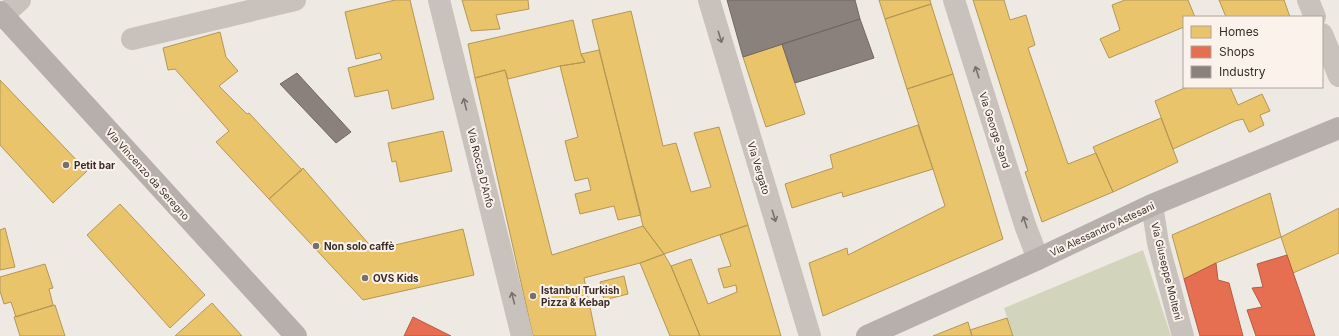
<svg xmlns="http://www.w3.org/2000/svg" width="1339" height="336" font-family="Inter,sans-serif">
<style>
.green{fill:#d2d5bc}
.homes{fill:#e9c46a;stroke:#b49756}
.shops{fill:#e76f51;stroke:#b35b45}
.industry{fill:#8a817c;stroke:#726863}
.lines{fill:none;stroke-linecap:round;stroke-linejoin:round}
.minor{stroke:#c8c1bc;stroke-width:22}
.major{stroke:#b7afab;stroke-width:22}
.oneway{stroke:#7a706b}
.poi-dot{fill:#796f6a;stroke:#fbf3eb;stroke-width:1.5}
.labels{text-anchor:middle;stroke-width:4;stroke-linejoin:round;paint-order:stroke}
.street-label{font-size:10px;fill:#3a2d29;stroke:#fbf3eb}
.poi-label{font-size:10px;font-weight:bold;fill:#3a2d29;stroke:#fbf3eb;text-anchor:start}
</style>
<rect width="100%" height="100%" fill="#efe9e3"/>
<path class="green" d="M 1143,250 L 1171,336 L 1013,336 L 1004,308 Z"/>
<path class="homes" d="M 395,0 L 410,0 L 434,99 L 392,109 L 388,90 L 355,97 L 348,68 L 382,59 L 380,53 L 356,59 L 345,12 Z
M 462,0 L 528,0 L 529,9 L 496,15 L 500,29 L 471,31 Z
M 879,0 L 930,0 L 931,4 L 885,19 Z
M 973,0 L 1004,0 L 1010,20 L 1026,15 L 1035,45 L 1028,48 L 1068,164 L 1096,153 L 1113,192 L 1042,222 L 1025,172 L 1028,171 Z
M 1125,0 L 1188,0 L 1195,17 L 1184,17 L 1184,27 L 1109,58 L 1100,39 L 1120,30 L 1112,5 Z
M 1219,0 L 1284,0 L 1290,17 L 1226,17 Z
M 931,4 L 953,74 L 907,89 L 885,19 Z
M 631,11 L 663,146 L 676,143 L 691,192 L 711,187 L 694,133 L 719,127 L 748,225 L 664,254 L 643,226 L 592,20 Z
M 573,20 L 581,54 L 585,62 L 560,66 L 508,79 L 505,70 L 475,78 L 468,44 Z
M 220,32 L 226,57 L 238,71 L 219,86 L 247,114 L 249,113 L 302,170 L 269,199 L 216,142 L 229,131 L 175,69 L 168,70 L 163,48 Z
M 782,44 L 805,114 L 766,127 L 743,57 Z
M 599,50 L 641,215 L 618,220 L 614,206 L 580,214 L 575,194 L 591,190 L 588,178 L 575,181 L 565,141 L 578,137 L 560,66 L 585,62 L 581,54 Z
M 505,70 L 552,255 L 643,226 L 664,254 L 640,263 L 584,278 L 596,336 L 533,336 L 475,78 Z
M 953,74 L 1003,239 L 823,316 L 809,263 L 847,248 L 848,255 L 945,206 L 907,89 Z
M 0,80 L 87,171 L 53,203 L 0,145 Z
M 1187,87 L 1230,87 L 1238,105 L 1262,94 L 1270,111 L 1260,115 L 1264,125 L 1250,132 L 1249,132 L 1243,119 L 1235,121 L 1173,149 L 1155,101 Z
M 1161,118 L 1178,162 L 1113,192 L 1093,147 Z
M 918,125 L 933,169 L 843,197 L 842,192 L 792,208 L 785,184 L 833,168 L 830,155 Z
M 443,131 L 452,171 L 400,182 L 396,161 L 392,162 L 388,143 Z
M 303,168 L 374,250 L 463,229 L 474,275 L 363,300 L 269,199 Z
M 1270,193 L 1281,237 L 1216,263 L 1184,279 L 1172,235 Z
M 120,204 L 205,295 L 170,328 L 87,235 Z
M 1339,208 L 1339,253 L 1293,273 L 1281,237 Z
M 748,225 L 781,336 L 700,336 L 671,266 L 691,259 L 708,304 L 737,292 L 736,285 L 724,288 L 718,269 L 731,266 L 720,235 Z
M 5,228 L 15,267 L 0,270 L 0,230 Z
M 664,254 L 671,266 L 700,336 L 670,336 L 640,263 Z
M 45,264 L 53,288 L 49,289 L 53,305 L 16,317 L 11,302 L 4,304 L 0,291 L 0,277 Z
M 624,276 L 628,294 L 604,300 L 600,282 Z
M 212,303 L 242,336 L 175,336 Z
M 55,305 L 65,336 L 20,336 L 14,317 Z
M 1007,318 L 1013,336 L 972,336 L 970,330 Z
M 968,322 L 972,336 L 933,336 Z"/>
<path class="shops" d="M 1287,255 L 1315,336 L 1256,336 L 1247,310 L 1262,307 L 1252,288 L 1263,287 L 1257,264 Z
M 1216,263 L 1218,280 L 1229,283 L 1243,336 L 1200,336 L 1184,279 Z
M 413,317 L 451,336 L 404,336 Z"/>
<path class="industry" d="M 727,0 L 855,0 L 860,19 L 743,57 Z
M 860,19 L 874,58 L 795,83 L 782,44 Z
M 297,73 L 351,132 L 336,143 L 280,84 Z"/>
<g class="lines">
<path class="minor" d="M 439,0 L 522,336
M 709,0 L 810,336
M 954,0 L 1025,225 L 1038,259
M 1308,0 L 1315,17
M 0,18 L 20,0
M 1322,34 L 1339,76
M 132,39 L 295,0
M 1152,205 L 1158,243 L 1183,336"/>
<path class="major" d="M 0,12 L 296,336
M 867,336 L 1038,259 L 1152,205 L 1339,128"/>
</g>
<defs><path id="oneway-shaft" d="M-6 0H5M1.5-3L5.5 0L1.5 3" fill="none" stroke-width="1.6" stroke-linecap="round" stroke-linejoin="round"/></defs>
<g class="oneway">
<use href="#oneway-shaft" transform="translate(720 37) rotate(73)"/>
<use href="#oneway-shaft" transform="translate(977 72) rotate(-108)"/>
<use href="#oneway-shaft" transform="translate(465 104) rotate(-104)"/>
<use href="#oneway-shaft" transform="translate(774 216) rotate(73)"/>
<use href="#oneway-shaft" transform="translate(1025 222) rotate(-108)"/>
<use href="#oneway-shaft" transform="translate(513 298) rotate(-104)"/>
</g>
<g class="poi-dot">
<circle cx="66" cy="165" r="4"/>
<circle cx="316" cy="246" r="4"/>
<circle cx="365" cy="278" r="4"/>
<circle cx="533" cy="296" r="4"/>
</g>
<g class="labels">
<g class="street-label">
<text transform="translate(995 130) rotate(72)" y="4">Via George Sand</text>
<text transform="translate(481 168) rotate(76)" y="4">Via Rocca D'Anfo</text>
<text transform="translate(759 168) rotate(73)" y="4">Via Vergato</text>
<text transform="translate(148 174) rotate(48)" y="4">Via Vincenzo da Seregno</text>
<text transform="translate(1102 229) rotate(-25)" y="4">Via Alessandro Astesani</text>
<text transform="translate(1167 271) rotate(76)" y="4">Via Giuseppe Molteni</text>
</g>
<g class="poi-label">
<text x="74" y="169">Petit bar</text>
<text x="324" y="250">Non solo caffè</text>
<text x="373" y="282">OVS Kids</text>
<text x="541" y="294">Istanbul Turkish<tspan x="541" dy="12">Pizza &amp; Kebap</tspan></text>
</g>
</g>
<rect x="1183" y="16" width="140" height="72" fill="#fbf3eb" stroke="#aea49d"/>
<rect x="1191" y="26" width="20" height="12" fill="#e9c46a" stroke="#aea49d"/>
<text x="1219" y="36" font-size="12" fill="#3a2d29">Homes</text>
<rect x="1191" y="46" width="20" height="12" fill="#e76f51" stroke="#aea49d"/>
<text x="1219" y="56" font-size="12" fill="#3a2d29">Shops</text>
<rect x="1191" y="66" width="20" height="12" fill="#8a817c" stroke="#aea49d"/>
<text x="1219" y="76" font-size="12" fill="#3a2d29">Industry</text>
</svg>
